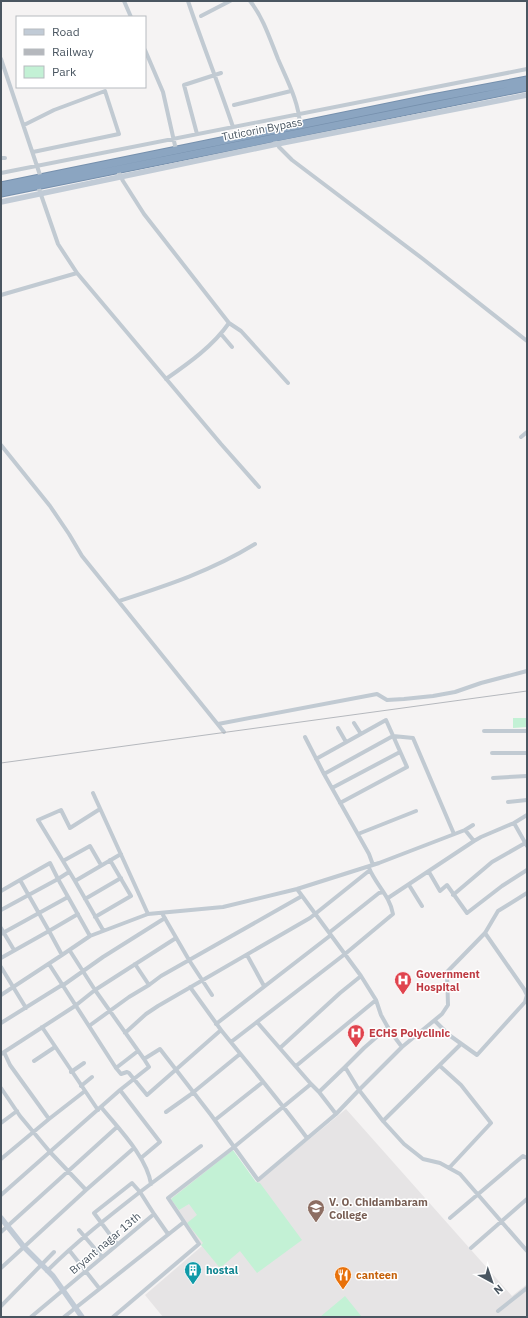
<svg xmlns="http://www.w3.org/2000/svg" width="528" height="1318" font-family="'IBM Plex Sans',sans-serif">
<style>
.education{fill:#e6e4e5}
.green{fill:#c3f1d5}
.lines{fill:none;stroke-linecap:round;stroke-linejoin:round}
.highway-casing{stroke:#7690ad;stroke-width:9}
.street{stroke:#c1cad2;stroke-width:4}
.secondary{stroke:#c1cbd6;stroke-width:5.5}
.highway{stroke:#8ba5c1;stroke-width:7}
.rail{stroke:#b5b8bd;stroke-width:1}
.labels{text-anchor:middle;stroke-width:3;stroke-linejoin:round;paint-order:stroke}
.street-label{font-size:11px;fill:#4a5661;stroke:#fff}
.health-label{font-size:11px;font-weight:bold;fill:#be3a42;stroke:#fff;text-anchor:start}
.education-label{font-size:11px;font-weight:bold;fill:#785e54;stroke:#fff;text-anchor:start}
.culture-label{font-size:11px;font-weight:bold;fill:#0d838f;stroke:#fff;text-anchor:start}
.food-label{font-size:11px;font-weight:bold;fill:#c56008;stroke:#fff;text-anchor:start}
</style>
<rect width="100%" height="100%" fill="#f5f3f3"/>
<path class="education" d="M 346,1109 L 512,1296 L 527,1284 L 527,1317 L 163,1317 L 145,1295 L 202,1246 L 169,1199 L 229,1153 L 256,1183 Z"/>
<path class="green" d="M 513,718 L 527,718 L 527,727 L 513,728 Z
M 233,1150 L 256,1182 L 260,1183 L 302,1240 L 257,1273 L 240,1251 L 220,1268 L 201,1245 L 203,1243 L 187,1223 L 197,1215 L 189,1204 L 179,1210 L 171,1199 Z
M 345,1296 L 362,1317 L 320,1317 Z"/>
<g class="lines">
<g class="highway-casing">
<path id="highway" d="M 1,186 L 427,99 L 527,80
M 1,193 L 527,87"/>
</g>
<path class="street" d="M 124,1 L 131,17
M 188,1 C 202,43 219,85 233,127
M 250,1 C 263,17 270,39 278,59 C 287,80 299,102 300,125
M 201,16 L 230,1
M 145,50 L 163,92 L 176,150
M 1,59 L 41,178
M 234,105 L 291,91
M 24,125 L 54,110 L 105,91 L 119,134 L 33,152
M 197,134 L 184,85 L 221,73
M 273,138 L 279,147 L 292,160 L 423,259 L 527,341
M 1,158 L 5,158
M 117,169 L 123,181 L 144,214 L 229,323 L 241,331 L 288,383
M 1,173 L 527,69
M 38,186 L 58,244 L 77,273 L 221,444 L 259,487
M 1,295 L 77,273
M 221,334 L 232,347
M 166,379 C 189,363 213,346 229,323
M 521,437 L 527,432
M 1,445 L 50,506 L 69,534 L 82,556 L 224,732
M 119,601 C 168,585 211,571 255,544
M 354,723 L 361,734
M 218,724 L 377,694 L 387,700 L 404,699 L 433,696 L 455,692 L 481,683 L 527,671
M 338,728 L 346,742
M 484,731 L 527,731
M 305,737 L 324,774 L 369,854 L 373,865
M 492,753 L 527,753
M 316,759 L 386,720 L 407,767 L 340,803
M 324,774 L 393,736 L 413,738 L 454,834
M 493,778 L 527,776
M 332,788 L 400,752
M 93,793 L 148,914
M 508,802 L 527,800
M 514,823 L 527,846
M 465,830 L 473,825
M 358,834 L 416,811
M 63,861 L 38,820 L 61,810 L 70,828 L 100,809
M 69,872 L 58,879 L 50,863 L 20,880 L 49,931 L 78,914
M 429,872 L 440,891 L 447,885 L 467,913 L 502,886 L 527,870
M 75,881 L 63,861 L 90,846 L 101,865
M 409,885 L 422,906
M 297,889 L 361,976 L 376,1000 L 381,1015 L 390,1031 L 402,1047
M 1,891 L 20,880
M 527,893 L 498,911 L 485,933 L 447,972 L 448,1005 L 442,1014 L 402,1047 L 359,1090 L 383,1121 L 404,1144 L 423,1159 L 440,1163 L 460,1174 L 527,1251
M 453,895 L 492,862 L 527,842
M 388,898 L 474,841
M 85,899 L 121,878
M 1,910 L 58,879 L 90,936
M 163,915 L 189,960 L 212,995
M 95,917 L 131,896 L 110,860
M 1,928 L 14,950
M 103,930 L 75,881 L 121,854
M 330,932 L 379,893 L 383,892
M 1,934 L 68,897
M 70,951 L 95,990 L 144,1059 L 149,1067 L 120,1090 L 160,1142 L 141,1158
M 247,955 L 264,986
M 1,958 L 49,931 L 62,955 L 90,936 L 148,914 L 223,907 L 297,889 L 379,863 L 465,830 L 474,841 L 481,837 L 514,823 L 527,815
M 49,964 L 116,1068 L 121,1074 L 127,1072 L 129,1073 L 147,1095 L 221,1030 L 190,987
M 135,964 L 149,985
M 1,967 L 26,1008
M 62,986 L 103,957 L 165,918
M 1,995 L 62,955
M 435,1021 L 449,1035 L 477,1055 L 525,1002 L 527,995 L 524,989 L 485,933
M 257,1022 L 311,1084
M 1,1023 L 62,985
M 216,1024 L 331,935
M 89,1026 L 129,997 L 149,985 L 161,976 L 302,896
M 42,1027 L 98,1110
M 221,1030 C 250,1066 280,1101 307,1138
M 125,1033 L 146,1014 L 158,1006 L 310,918 L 370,870
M 231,1042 L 345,954 L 393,914 C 390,896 376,885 369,868
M 280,1048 L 340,993 L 361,976
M 4,1052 L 10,1065 L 49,1119
M 1,1054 L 75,1006 L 95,990 L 176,938
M 144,1059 L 160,1049 L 211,1115 L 258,1180 L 336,1114 L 359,1090 L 345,1067 L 364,1048 L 388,1027
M 34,1061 L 55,1047
M 296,1066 L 376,1000
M 440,1066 L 461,1085 L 491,1123 L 449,1168
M 116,1068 L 138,1051
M 71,1072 L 84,1063
M 81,1086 L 92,1077
M 1,1088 L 20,1116 L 50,1152 L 86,1190
M 319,1092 L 336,1114
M 101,1107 C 118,1128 147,1157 151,1184
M 166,1112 L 190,1095 L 240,1054
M 215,1120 L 263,1082
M 383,1121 L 461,1044
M 1,1123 L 17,1111
M 1,1159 L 49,1119 L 85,1091
M 1,1195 L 120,1090
M 154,1214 L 168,1234
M 450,1218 L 523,1156 L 527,1158
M 79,1230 L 102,1257
M 1,1232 L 117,1127
M 471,1248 L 527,1199
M 69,1250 L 99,1288
M 1,1268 L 86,1190 L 134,1148
M 47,1271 C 76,1242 108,1217 140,1192 L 132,1183 L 94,1213 L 117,1244
M 1,1306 L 54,1252
M 498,1311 L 527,1288
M 31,1317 L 154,1214 L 140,1192 L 201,1146
M 64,1317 L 184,1222
M 113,1317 L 199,1244 L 168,1198 L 234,1147 L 311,1084 L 319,1092 L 345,1067"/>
<path class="secondary" d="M 1,202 L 277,144 L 527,95
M 1,1218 L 24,1247 L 53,1276 L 82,1317"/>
<use href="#highway" class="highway"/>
<path class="rail" d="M 1,763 L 527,691"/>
</g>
<defs>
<g id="hospital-pin" transform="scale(0.9)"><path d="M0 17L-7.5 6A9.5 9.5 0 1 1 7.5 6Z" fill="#e0444e" stroke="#fff"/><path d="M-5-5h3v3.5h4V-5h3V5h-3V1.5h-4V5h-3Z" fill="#fff"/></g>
<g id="university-pin" transform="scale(0.9)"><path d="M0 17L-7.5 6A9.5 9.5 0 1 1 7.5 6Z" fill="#8d6e63" stroke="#fff"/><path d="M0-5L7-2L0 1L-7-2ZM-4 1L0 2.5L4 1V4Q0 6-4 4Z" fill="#fff"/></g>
<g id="building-pin" transform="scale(0.9)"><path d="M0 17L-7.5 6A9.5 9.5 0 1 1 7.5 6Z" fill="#0f9aa8" stroke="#fff"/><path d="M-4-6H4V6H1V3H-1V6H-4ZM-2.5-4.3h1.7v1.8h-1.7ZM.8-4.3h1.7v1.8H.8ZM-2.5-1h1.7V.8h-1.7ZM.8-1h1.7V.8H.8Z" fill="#fff"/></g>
<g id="restaurant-pin" transform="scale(0.9)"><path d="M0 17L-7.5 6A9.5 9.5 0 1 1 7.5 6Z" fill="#e8710a" stroke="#fff"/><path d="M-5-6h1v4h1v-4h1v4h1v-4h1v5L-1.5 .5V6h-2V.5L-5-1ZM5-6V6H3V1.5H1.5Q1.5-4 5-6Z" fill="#fff"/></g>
</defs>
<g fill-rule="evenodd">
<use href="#hospital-pin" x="403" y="980"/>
<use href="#hospital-pin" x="356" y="1033"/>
<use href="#university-pin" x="316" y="1208"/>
<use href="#building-pin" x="193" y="1270"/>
<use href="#restaurant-pin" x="343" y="1275"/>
</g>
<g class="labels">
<g class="street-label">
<text transform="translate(262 129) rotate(-11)" y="4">Tuticorin Bypass</text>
<text transform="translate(105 1243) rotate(-40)" y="4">Bryant nagar 13th</text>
</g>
<g class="health-label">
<text x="416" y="978">Government<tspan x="416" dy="13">Hospital</tspan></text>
<text x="369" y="1037">ECHS Polyclinic</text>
</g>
<g class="education-label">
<text x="329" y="1206">V. O. Chidambaram<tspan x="329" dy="13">College</tspan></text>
</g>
<g class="culture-label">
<text x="206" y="1274">hostal</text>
</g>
<g class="food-label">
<text x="356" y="1279">canteen</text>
</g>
</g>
<rect width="528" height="1318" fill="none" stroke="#4a5661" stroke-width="4"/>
<rect x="16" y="16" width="130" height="72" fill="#ffffff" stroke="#b7bbc0"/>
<rect x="24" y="29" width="20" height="6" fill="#c1cbd6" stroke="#b7bbc0"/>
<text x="52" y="36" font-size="12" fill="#4a5661">Road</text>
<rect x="24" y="49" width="20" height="6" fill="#b5b8bd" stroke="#b7bbc0"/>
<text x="52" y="56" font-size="12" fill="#4a5661">Railway</text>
<rect x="24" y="66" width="20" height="12" fill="#c3f1d5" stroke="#b7bbc0"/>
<text x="52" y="76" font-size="12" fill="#4a5661">Park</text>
<g transform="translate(492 1282) rotate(140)" stroke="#ffffff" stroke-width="3" paint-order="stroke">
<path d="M0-3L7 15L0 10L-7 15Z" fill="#4a5661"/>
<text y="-6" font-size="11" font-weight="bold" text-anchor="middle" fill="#4a5661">N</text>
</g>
</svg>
